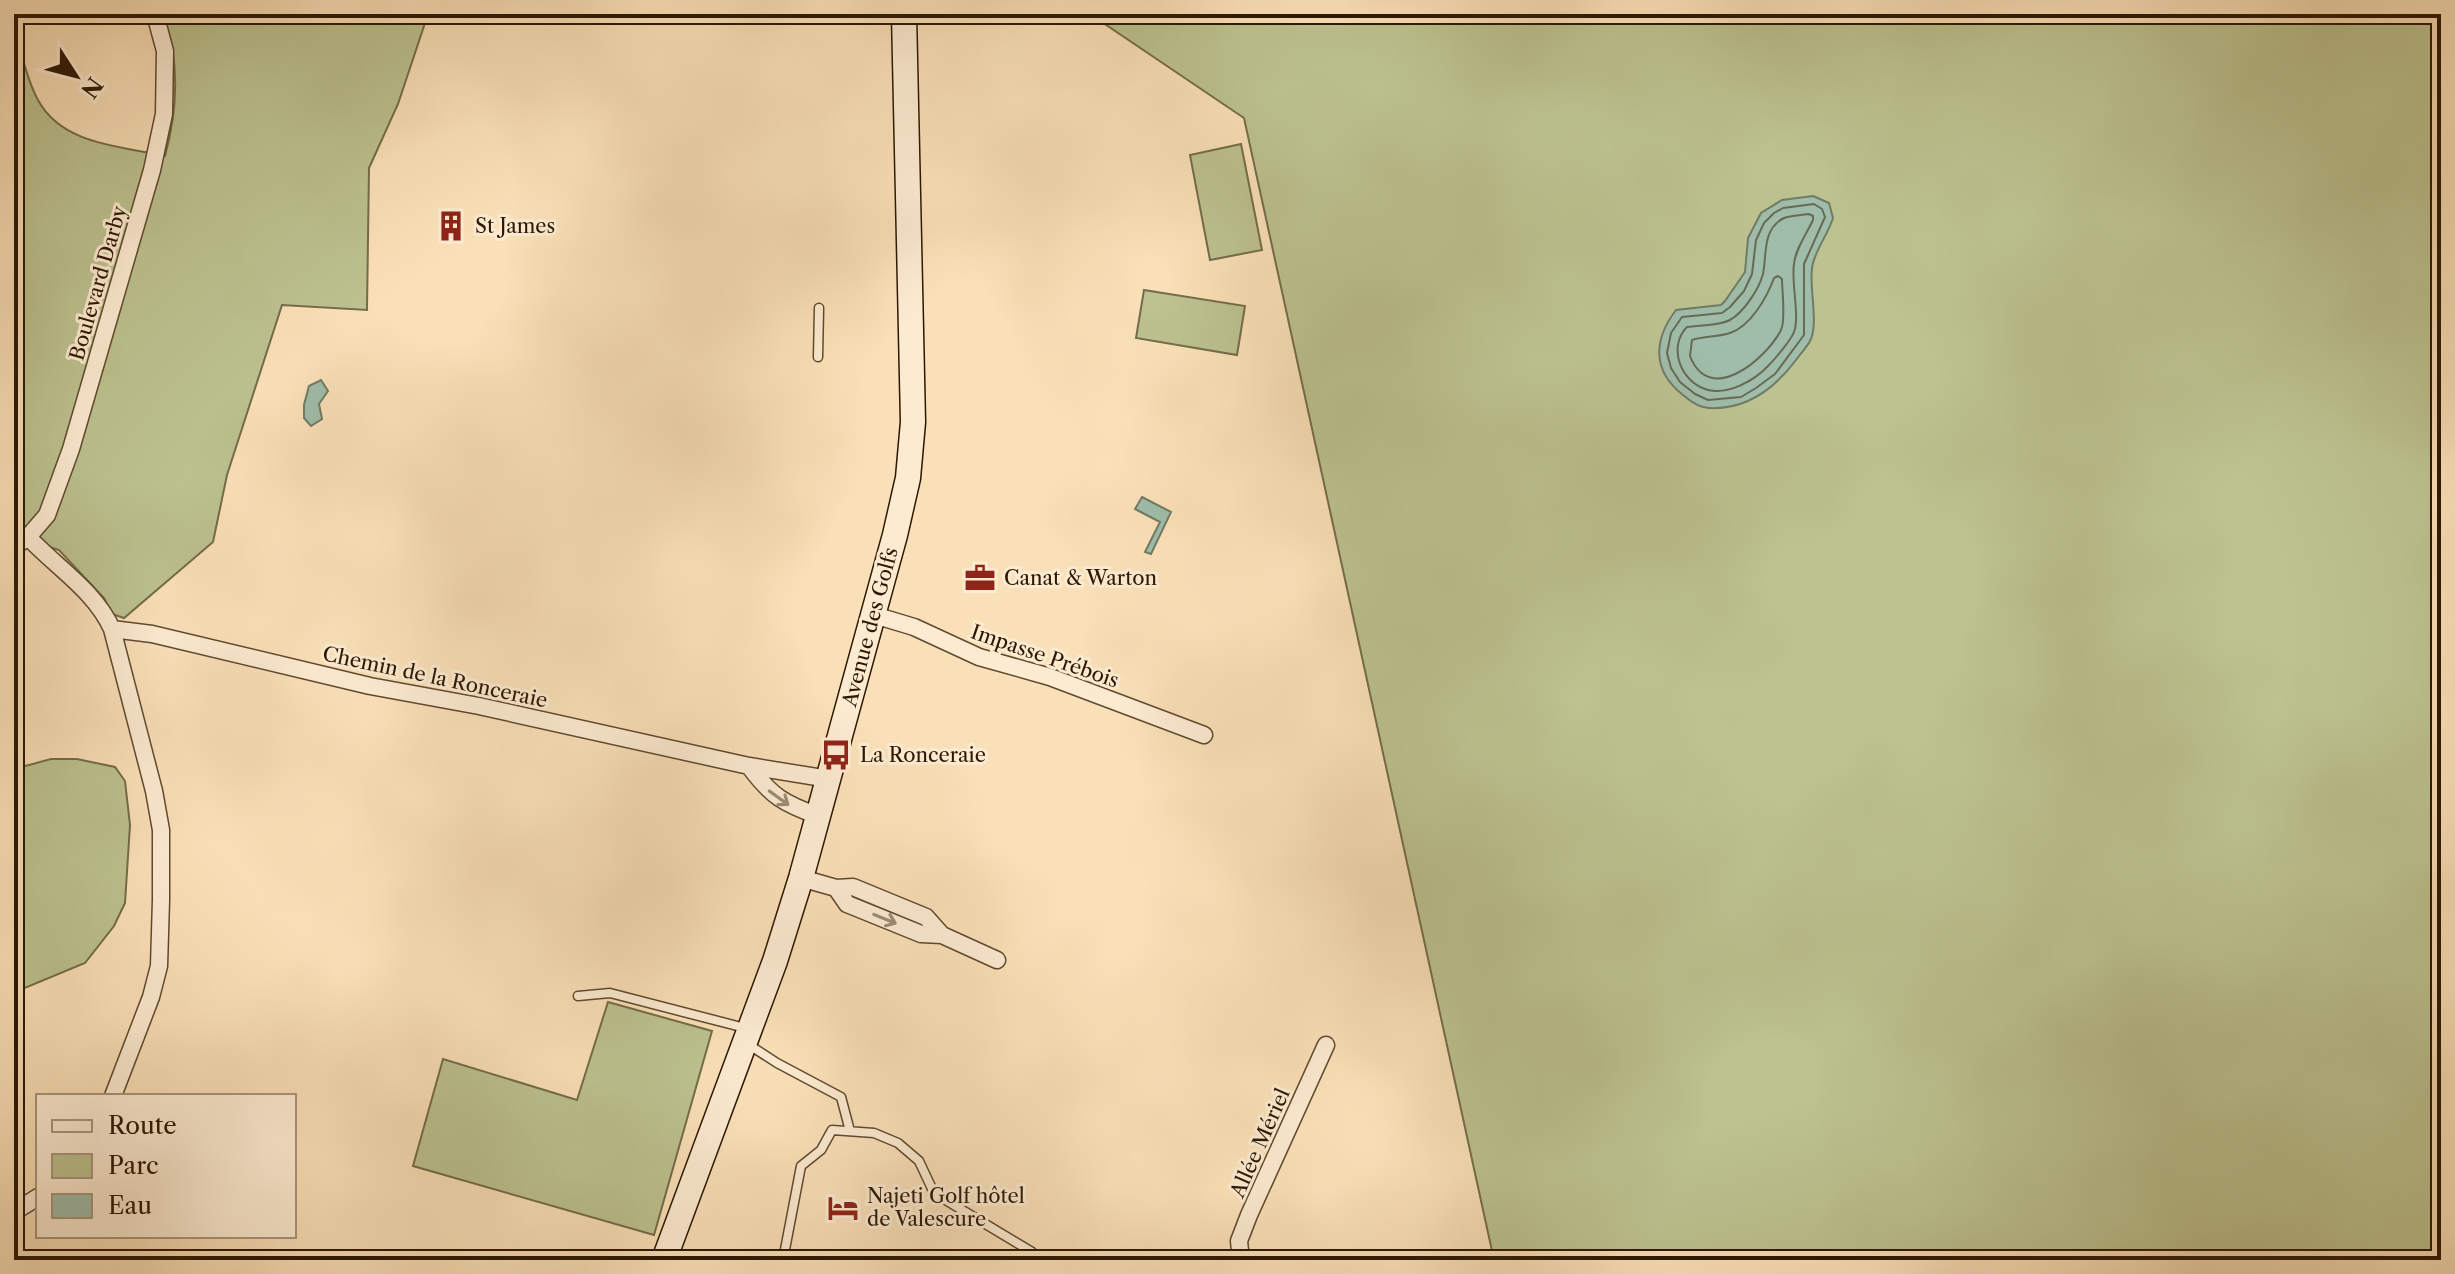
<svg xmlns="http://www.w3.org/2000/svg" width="2455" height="1274" font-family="'Libre Caslon Text',serif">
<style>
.green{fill:#bcc290;stroke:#746c48;stroke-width:2}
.water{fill:#9fbdaa;stroke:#717b66;stroke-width:2}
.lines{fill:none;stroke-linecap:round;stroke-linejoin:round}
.shore{stroke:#666a56;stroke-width:2}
.service-casing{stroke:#60492f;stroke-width:11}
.minor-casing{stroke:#60492f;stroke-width:19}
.secondary-casing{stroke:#2c1701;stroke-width:27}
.service{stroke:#fcebd1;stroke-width:8}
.minor{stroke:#fcebd1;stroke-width:16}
.secondary{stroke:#fcebd1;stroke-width:24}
.oneway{stroke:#9e8c73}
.labels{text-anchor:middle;stroke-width:6;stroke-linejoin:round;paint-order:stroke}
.poi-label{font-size:20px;fill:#2c1701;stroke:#fcebd1;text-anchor:start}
.street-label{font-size:20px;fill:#2c1701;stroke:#fcebd1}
</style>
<rect width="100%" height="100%" fill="#fae0b8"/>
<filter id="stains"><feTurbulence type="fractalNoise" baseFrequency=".0025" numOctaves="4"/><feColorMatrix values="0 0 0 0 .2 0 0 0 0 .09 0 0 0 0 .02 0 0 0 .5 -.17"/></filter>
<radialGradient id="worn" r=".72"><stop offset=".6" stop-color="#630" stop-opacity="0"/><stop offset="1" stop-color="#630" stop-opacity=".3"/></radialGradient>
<path class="green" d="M 163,14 L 428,14 L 398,104 L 369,168 L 367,310 L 282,305 L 227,475 L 213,542 L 124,618 L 112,614 L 104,598 L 59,550 L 14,535 L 14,29 C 21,51 27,81 38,100 C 62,145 121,146 165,156 C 178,108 180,60 163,14 Z
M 1090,14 L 1260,14 L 1273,18 L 1286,14 L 2441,14 L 2441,1260 L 1494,1260 L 1244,118 Z
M 1241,144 L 1262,250 L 1210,260 L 1190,155 Z
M 1144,290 L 1245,306 L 1237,355 L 1136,338 Z
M 51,759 L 77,759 L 115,767 L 125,781 L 130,825 L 125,903 L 114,926 L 85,963 L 22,989 L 14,996 L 14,769 Z
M 608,1002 L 712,1031 L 654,1235 L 413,1166 L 443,1059 L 577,1100 Z"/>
<path class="water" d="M 1813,196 L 1829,203 L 1833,218 C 1828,235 1814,251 1812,268 C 1809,288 1819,324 1810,341 C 1807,347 1800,354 1796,360 C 1775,388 1747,410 1709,408 C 1700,408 1690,401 1683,395 C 1651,370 1654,339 1676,310 L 1721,305 L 1725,301 L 1745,272 L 1748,238 L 1761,213 L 1782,200 Z
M 321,380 L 328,391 L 319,404 L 322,419 L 311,426 L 304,418 L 304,405 L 309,386 Z
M 1142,497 L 1171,512 L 1151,554 L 1145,552 L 1160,522 L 1135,509 Z"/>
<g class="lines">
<path class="shore" d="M 1814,204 L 1822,209 L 1825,217 L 1804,264 L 1804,335 L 1775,374 L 1756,388 L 1741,397 L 1708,400 L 1695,394 L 1680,382 L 1671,368 L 1667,353 L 1671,333 L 1682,317 L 1722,313 L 1730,307 L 1744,291 L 1752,274 L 1756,240 L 1764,223 L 1774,213 L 1783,208 Z
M 1809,214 L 1813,216 L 1813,220 C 1807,233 1795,250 1794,264 C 1791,282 1800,317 1794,332 C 1791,340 1775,359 1768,366 C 1755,380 1729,395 1708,390 C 1681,383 1667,347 1687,327 C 1700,325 1719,326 1730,320 C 1744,312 1759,289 1763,274 C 1767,254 1762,229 1784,218 C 1792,215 1801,215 1809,214 Z
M 1778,276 L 1782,279 C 1782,291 1786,320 1781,330 C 1766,359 1710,407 1690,356 L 1692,340 C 1704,336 1718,337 1730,333 C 1751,326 1767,297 1774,278 Z"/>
<g class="service-casing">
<path id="service" d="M 818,357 L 819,308
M 578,996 L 610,993 L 745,1028
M 746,1043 L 777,1063 L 841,1097 L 850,1131
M 783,1260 L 801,1166 L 821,1150 L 832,1130 L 874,1133 L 898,1143 L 919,1161 L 934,1193 L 1032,1252"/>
</g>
<g class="minor-casing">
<path id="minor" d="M 28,537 C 56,567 95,591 112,629 L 154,791 L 161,830 L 161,900 L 159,966 L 151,997 L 113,1096
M 14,547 L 28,537 L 47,515 L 71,449 L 152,170 L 164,114 L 165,51 L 155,14
M 874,615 L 914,627 L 979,657 L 1050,677 L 1204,735
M 112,629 L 152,634 L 370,686 L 479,706 L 749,766 L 829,779
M 749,766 C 771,796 784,804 819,816
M 801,878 L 836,888 L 853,887 L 926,917 L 942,935 L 997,960
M 836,888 L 847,904 L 921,934 L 942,935
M 14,1212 L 38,1197
M 1241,1260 L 1239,1241 L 1249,1215 L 1326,1045"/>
</g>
<g class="secondary-casing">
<path id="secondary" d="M 664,1260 L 775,961 L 801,878 L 895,535 L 908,478 L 913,422 L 904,14"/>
</g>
<use href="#service" class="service"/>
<use href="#minor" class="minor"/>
<use href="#secondary" class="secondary"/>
</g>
<defs><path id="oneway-shaft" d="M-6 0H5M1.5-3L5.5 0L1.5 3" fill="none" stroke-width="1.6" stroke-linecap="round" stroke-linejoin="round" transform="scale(2)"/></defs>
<g class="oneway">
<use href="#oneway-shaft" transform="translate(779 798) rotate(36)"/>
<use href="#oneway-shaft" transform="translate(885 919) rotate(22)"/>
</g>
<defs>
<g id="building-bare" transform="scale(2.4)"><path d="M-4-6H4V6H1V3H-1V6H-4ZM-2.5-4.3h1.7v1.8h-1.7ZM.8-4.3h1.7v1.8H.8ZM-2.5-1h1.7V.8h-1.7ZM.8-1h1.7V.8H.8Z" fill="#8f2418" stroke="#fcebd1" stroke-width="2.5" paint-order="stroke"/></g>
<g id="office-bare" transform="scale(2.4)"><path d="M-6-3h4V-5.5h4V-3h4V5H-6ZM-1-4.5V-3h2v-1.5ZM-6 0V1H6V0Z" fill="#8f2418" stroke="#fcebd1" stroke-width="2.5" paint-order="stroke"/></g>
<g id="bus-bare" transform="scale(2.4)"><path d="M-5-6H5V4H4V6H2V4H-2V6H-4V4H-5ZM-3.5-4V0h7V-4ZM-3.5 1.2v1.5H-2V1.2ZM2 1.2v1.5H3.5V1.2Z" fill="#8f2418" stroke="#fcebd1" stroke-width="2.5" paint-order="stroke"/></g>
<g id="hotel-bare" transform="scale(2.4)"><path d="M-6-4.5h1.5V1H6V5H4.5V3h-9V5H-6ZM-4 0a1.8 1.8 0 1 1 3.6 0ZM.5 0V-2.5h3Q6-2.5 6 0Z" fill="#8f2418" stroke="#fcebd1" stroke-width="2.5" paint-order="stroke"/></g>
</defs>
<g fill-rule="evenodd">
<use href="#building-bare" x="451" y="226"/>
<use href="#office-bare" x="980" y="578"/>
<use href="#bus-bare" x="836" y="755"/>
<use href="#hotel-bare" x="843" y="1208"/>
</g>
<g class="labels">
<g class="poi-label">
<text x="475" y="233">St James</text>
<text x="1004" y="585">Canat &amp; Warton</text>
<text x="860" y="762">La Ronceraie</text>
<text x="867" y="1203">Najeti Golf hôtel<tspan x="867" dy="23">de Valescure</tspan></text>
</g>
<g class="street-label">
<text transform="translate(98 283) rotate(-74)" y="7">Boulevard Darby</text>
<text transform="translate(870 627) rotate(-75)" y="7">Avenue des Golfs</text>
<text transform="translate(1045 656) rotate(19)" y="7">Impasse Prébois</text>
<text transform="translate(435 677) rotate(12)" y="7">Chemin de la Ronceraie</text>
<text transform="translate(1260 1143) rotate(-66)" y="7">Allée Mériel</text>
</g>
</g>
<rect width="2455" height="1274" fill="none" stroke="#fae0b8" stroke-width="48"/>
<rect x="16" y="16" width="2423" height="1242" fill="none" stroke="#2c1701" stroke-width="4"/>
<rect x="24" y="24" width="2407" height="1226" fill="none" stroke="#2c1701" stroke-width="2"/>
<rect x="36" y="1094" width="260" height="144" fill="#fcebd1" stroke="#a9967e" stroke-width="2"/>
<rect x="52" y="1120" width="40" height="12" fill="#fcebd1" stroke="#a9967e" stroke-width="2"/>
<text x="108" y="1134" font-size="24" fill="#2c1701">Route</text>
<rect x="52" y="1154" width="40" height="24" fill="#bcc290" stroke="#a9967e" stroke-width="2"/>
<text x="108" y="1174" font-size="24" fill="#2c1701">Parc</text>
<rect x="52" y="1194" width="40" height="24" fill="#9fbdaa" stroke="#a9967e" stroke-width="2"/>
<text x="108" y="1214" font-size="24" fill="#2c1701">Eau</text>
<g transform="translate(76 76) rotate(126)" stroke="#fcebd1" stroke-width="6" paint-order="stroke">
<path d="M0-6L14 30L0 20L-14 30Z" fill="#2c1701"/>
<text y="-12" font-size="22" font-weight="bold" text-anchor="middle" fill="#2c1701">N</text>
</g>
<rect width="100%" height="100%" filter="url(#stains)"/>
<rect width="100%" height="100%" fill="url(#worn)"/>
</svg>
